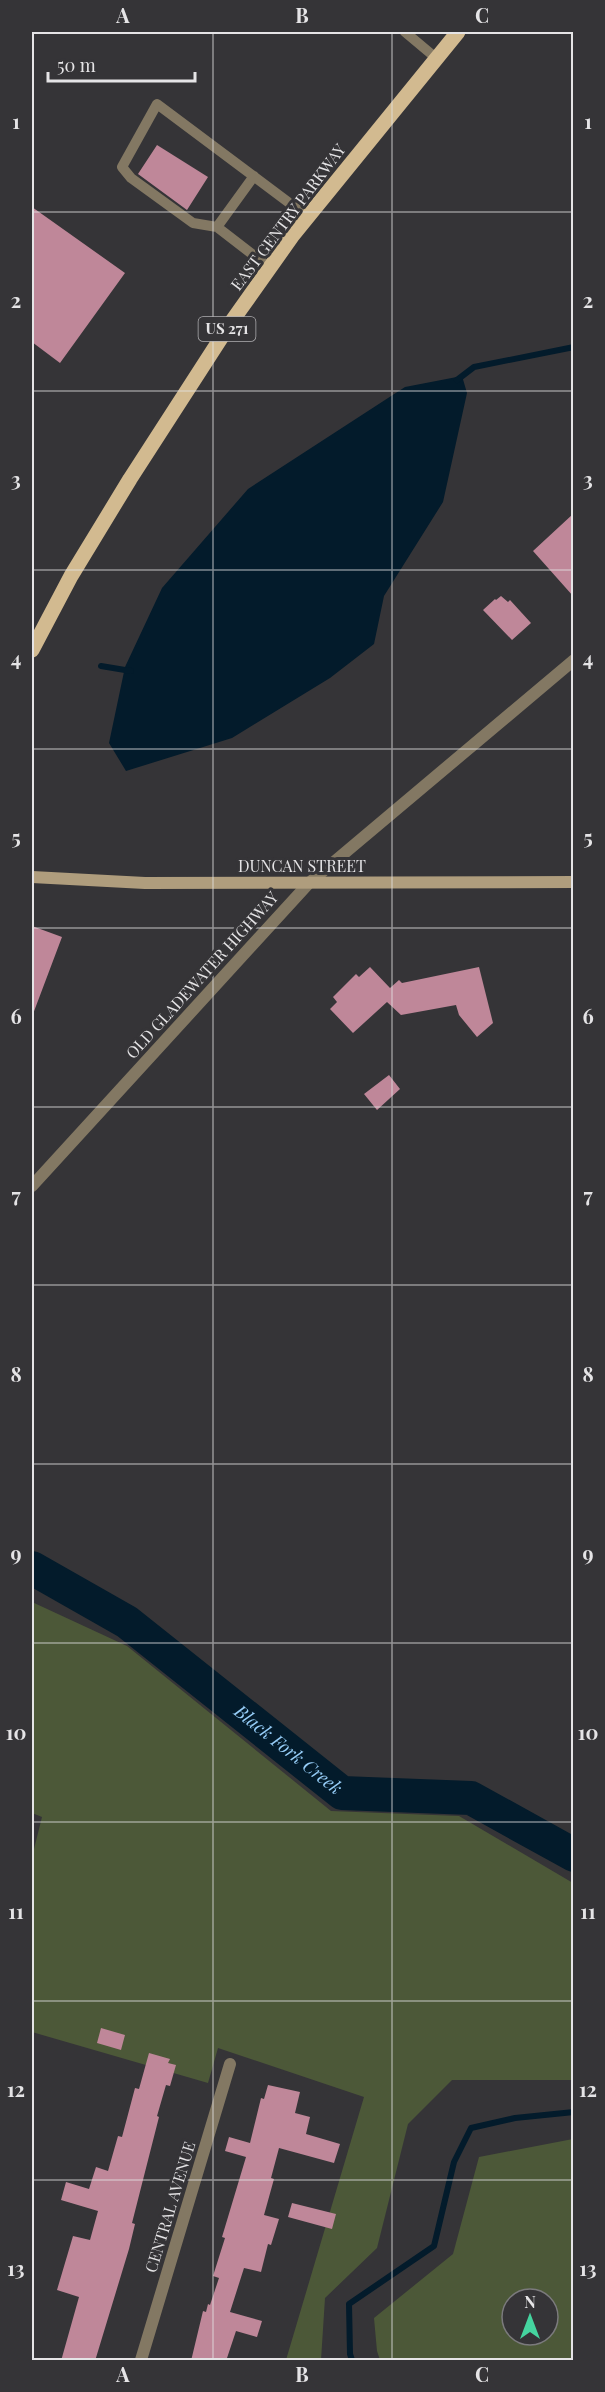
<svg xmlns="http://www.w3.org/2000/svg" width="605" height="2392" font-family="'Playfair Display',serif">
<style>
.green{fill:#4c5838;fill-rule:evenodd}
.water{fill:#031b2b}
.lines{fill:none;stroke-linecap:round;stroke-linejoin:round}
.stream{stroke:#031b2b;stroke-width:6}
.river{stroke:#031b2b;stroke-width:34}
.building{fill:#bf8799}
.lane{stroke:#837863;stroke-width:10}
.street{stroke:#837863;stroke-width:12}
.secondary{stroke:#af9d7d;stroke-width:12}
.primary{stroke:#d2ba90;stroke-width:15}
.grid{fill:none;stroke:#e5e4e6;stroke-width:1.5;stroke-opacity:0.55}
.labels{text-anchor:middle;stroke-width:6;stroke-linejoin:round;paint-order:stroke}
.shield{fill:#353437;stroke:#b0afb2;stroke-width:1.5}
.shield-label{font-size:15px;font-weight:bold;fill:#e5e4e6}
.street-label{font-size:16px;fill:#e5e4e6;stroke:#353437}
.water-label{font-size:18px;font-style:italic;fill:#96cdf7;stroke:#353437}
.neatline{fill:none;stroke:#e5e4e6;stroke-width:2}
.grid-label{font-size:20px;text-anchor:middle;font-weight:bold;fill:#e5e4e6}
</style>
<rect width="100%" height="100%" fill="#353437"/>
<path class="green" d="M 32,1602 L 127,1646 L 331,1811 L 459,1816 L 573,1883 L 573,2080 L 452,2080 L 408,2124 L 377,2248 L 325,2298 L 321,2360 L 286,2360 L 364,2097 L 218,2048 L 208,2083 L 32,2032 L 32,1857 L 42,1817 L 32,1813 Z
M 573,2139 L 573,2360 L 380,2360 L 377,2351 L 374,2318 L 453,2254 L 479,2157 ZM 512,2299 L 548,2299 L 548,2335 L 512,2335 Z"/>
<path class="water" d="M 462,376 L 467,393 L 443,502 L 384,596 L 374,644 L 330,678 L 232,738 L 126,771 L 109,743 L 125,667 L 162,588 L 248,489 L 405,387 Z"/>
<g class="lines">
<path class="stream" d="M 457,380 L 474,367 L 574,347
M 101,666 L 131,671
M 352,2360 L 350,2354 L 349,2304 L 434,2246 L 454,2162 L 471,2128 L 515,2118 L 574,2112"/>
<path class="river" id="s1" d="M 32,1568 L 127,1622 L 342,1793 L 471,1798 L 574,1855"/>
</g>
<path class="building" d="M 157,145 L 208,177 L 187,210 L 138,174 Z
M 32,207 L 125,273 L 60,363 L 32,342 Z
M 573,514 L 573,596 L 533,551 Z
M 501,596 L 508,602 L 510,600 L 531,623 L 512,640 L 483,610 L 495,599 L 496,600 Z
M 32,926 L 62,937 L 33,1014 L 32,1014 Z
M 370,967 L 390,988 L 399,980 L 402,983 L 479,967 L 493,1023 L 477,1037 L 459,1015 L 456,1005 L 401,1015 L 387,1002 L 353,1033 L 330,1009 L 337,1002 L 333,997 L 356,974 L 359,977 Z
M 389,1075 L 400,1089 L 377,1110 L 364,1094 Z
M 101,2028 L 125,2035 L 121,2050 L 97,2043 Z
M 149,2053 L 170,2059 L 168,2063 L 176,2065 L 170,2086 L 166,2085 L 157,2116 L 159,2117 L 132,2223 L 135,2224 L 129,2249 L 95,2361 L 61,2361 L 79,2297 L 57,2290 L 73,2236 L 90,2240 L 98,2211 L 61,2200 L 66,2182 L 89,2189 L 96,2167 L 108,2171 L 118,2136 L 122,2137 L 135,2088 L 139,2089 Z
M 268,2085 L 300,2092 L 295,2113 L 310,2117 L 306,2134 L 340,2144 L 334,2163 L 279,2148 L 271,2178 L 274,2179 L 264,2215 L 279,2219 L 271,2245 L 268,2244 L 261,2272 L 244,2268 L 230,2312 L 262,2321 L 257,2337 L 236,2331 L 226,2361 L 191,2361 L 203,2311 L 206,2312 L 208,2304 L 210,2305 L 219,2278 L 213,2276 L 225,2238 L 222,2237 L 246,2157 L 225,2151 L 229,2137 L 250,2143 L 261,2098 L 264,2099 Z
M 292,2203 L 336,2214 L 332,2229 L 288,2217 Z"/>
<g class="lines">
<path class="lane" d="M 405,32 L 436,58
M 217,227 L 254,176
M 270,268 L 217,227 L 193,223 L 131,178 L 122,167 L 157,104 L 308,217"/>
<path class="street" d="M 32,1186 L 309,883 L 574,660
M 141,2360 L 230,2064"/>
<path class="secondary" d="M 32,877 L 145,883 L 574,882"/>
<path class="primary" d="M 32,650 L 71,576 L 130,479 L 232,321 L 293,235 L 458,32"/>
</g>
<path class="grid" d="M 213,32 L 213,2360M 392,32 L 392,2360M 32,212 L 574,212M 32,391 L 574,391M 32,570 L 574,570M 32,749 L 574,749M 32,928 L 574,928M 32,1107 L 574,1107M 32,1285 L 574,1285M 32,1464 L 574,1464M 32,1643 L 574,1643M 32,1822 L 574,1822M 32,2001 L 574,2001M 32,2180 L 574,2180"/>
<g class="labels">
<rect class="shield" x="198.5" y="317" width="57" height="24" rx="4.5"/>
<g class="shield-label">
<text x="227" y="334">US 271</text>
</g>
<g class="street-label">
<text transform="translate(288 217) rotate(-53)" y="6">EAST GENTRY PARKWAY</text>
<text x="302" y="872">DUNCAN STREET</text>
<text transform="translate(202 975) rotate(-48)" y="6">OLD GLADEWATER HIGHWAY</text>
<text transform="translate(170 2207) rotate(-73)" y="6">CENTRAL AVENUE</text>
</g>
<g class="water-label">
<text dy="6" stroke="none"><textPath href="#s1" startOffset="315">Black Fork Creek</textPath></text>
</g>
</g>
<rect width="605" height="2392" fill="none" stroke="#353437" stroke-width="66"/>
<g transform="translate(530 2317)"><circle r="28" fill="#353437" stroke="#7b7a7d" stroke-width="1.5"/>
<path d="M0-4.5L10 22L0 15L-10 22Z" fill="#45d49f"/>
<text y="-9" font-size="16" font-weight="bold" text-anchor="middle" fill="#e5e4e6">N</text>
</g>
<path d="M48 72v9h147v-9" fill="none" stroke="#e5e4e6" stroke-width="3"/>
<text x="57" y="72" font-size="18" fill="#e5e4e6" stroke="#353437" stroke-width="4.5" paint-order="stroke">50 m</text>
<rect x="33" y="33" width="539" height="2326" class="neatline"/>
<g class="grid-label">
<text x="123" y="23">A</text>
<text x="302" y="23">B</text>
<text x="482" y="23">C</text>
<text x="16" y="129">1</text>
<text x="588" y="129">1</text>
<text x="16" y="308">2</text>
<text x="588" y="308">2</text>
<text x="16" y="487">3</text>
<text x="588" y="487">3</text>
<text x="16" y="666">4</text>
<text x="588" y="666">4</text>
<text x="16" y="845">5</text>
<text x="588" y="845">5</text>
<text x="16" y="1024">6</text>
<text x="588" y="1024">6</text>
<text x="16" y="1203">7</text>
<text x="588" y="1203">7</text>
<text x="16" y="1382">8</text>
<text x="588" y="1382">8</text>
<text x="16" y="1561">9</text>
<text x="588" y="1561">9</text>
<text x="16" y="1740">10</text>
<text x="588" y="1740">10</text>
<text x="16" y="1919">11</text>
<text x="588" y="1919">11</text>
<text x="16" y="2097">12</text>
<text x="588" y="2097">12</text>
<text x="16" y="2276">13</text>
<text x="588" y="2276">13</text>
<text x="123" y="2382">A</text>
<text x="302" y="2382">B</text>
<text x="482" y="2382">C</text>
</g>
</svg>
